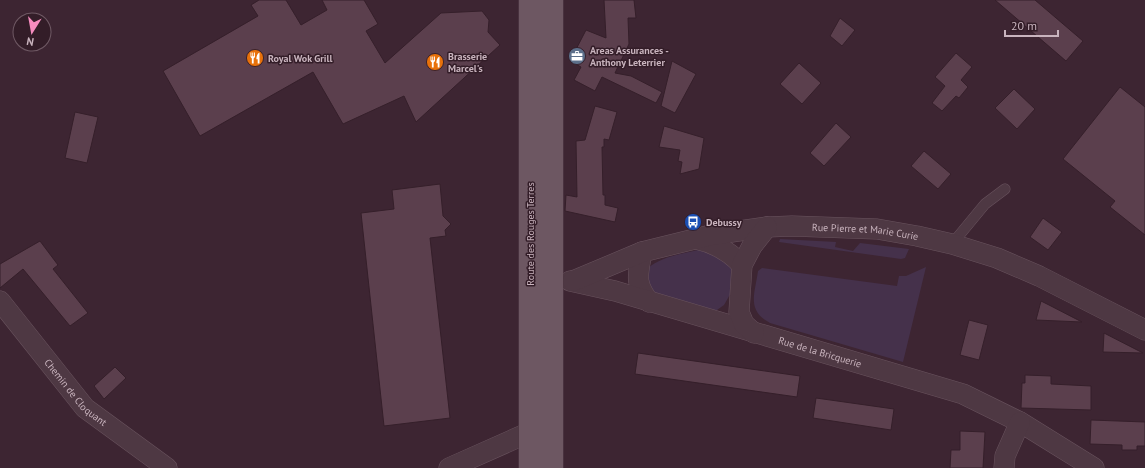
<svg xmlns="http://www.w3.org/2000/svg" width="1145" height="468" font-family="'PT Sans',sans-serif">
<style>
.green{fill:#45314b}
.building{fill:#5b3f4d;stroke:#351f2a}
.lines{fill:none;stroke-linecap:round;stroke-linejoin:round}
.lane-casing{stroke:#69535e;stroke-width:11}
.street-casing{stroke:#69535e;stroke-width:21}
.primary-casing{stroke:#57414c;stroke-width:23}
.lane{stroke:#4e3843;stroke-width:10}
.street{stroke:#4e3843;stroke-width:20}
.primary{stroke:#6d5762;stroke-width:22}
.labels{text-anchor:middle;stroke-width:3;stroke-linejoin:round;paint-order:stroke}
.poi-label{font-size:10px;font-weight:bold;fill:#c9b4be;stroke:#331d28;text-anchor:start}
.street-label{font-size:10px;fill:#c9b4be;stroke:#331d28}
</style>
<rect width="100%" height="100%" fill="#3d2532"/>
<path class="green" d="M 780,239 L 836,242 L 835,247 L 853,251 L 860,243 L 909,249 L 905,258 L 901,259 L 779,242 Z
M 703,249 L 712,251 L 736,271 L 732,291 L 724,305 L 717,310 L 706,311 L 660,297 L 647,286 L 648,268 C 662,256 685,253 703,249 Z
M 926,267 L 903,362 L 770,323 C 746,310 755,294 758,271 L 762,268 L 897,286 L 899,276 L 906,276 Z"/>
<path class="building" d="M 259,0 L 286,0 L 301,25 L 327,10 L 322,0 L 364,0 L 378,24 L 366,31 L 385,63 L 441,13 L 482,11 L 489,20 L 488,32 L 500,45 L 416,122 L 404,96 L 343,124 L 313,72 L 200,136 L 163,71 L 258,16 L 251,5 Z
M 604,0 L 634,0 L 636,18 L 628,18 L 629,44 L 615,73 L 631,76 L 662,92 L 656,103 L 602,77 L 595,91 L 574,80 L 581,67 L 570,61 L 586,30 L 606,38 Z
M 995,0 L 1035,0 L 1083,41 L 1066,61 Z
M 840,18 L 855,30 L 842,46 L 830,36 Z
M 956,53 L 972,67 L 961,80 L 968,87 L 959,98 L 956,96 L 942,111 L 932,103 L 945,86 L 935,77 Z
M 672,61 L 696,74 L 675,113 L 661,106 Z
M 799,63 L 821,83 L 802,104 L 780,84 Z
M 1120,87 L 1145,107 L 1145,235 L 1110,207 L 1115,201 L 1063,159 Z
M 1014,89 L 1035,109 L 1017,129 L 995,108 Z
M 595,106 L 617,112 L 609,140 L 604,139 L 604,147 L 602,147 L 603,195 L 605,195 L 605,205 L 618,208 L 615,222 L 565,211 L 566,195 L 577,197 L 576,141 L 585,140 Z
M 75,112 L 98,117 L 87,163 L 65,158 Z
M 836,123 L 851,137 L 824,166 L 810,153 Z
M 664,126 L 704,138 L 699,169 L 680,174 L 682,162 L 678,161 L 680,150 L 659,147 Z
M 924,151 L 951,174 L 938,189 L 911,166 Z
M 440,184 L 443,216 L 451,224 L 445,230 L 446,236 L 430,238 L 450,418 L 384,426 L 361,213 L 394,209 L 392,190 Z
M 1043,218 L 1062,232 L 1048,250 L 1030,237 Z
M 40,241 L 58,265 L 53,269 L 88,313 L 70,326 L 23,269 L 0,288 L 0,264 Z
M 1041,301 L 1049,305 L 1082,322 L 1036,320 Z
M 969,320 L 988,325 L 979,360 L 960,355 Z
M 1104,333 L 1143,353 L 1103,352 Z
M 638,353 L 800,376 L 797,397 L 635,374 Z
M 115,367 L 126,378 L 104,399 L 94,386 Z
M 1025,375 L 1051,376 L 1051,384 L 1091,386 L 1091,410 L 1021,408 L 1022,383 L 1025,383 Z
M 816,398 L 894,409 L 891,430 L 813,418 Z
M 1091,420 L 1145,422 L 1145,446 L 1137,446 L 1137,450 L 1122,450 L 1122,445 L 1090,444 Z
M 960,431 L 985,432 L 983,468 L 950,468 L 951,450 L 960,450 Z"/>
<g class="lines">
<g class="lane-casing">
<path id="lane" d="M 952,244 L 985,204 L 1005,189"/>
</g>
<g class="street-casing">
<g id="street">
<path d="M 696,239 C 715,243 729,251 742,265"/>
<path d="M 642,252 C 638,275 634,282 649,302"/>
<path id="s1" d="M 570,281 L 615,291 L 963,394 L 1020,422 L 1094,468"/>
<path id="s2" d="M 573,281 L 642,252 L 711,235 L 767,227 L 792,226 L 877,229 L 917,236 L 952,244 L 997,258 L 1039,276 L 1145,330"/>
<path id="s3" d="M 0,301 L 85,408 L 167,468"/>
<path d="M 754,333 L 744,324 L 739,312 L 742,265 L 752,246 L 767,227"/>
<path d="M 449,468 L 530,432"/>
<path d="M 1004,468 L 1005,456 L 1020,422"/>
</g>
</g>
<g class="primary-casing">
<path id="primary" d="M 530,468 L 530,0
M 552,468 L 552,0"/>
</g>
<use href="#lane" class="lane"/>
<use href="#street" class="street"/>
<use href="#primary" class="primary"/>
</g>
<defs>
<g id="office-disc" transform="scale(0.9)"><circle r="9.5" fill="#5c6f8a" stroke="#331d28"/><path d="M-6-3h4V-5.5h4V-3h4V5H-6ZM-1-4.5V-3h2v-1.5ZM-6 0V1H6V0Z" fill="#fff"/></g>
<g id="restaurant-disc" transform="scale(0.9)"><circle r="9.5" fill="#e8710a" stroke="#331d28"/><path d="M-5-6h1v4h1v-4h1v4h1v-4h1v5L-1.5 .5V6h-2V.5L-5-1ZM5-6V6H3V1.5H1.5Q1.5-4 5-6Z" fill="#fff"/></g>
<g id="bus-disc" transform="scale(0.9)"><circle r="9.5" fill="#1a4fb4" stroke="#331d28"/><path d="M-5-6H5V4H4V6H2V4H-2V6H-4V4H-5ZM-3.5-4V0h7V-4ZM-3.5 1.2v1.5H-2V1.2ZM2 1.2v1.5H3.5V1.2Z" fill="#fff"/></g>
</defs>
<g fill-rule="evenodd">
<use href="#office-disc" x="577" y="56"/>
<use href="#restaurant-disc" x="255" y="58"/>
<use href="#restaurant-disc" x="435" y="62"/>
<use href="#bus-disc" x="693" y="222"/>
</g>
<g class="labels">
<g class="poi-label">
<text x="590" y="54">Areas Assurances -<tspan x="590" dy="12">Anthony Leterrier</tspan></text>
<text x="448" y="60">Brasserie<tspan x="448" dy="12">Marcel's</tspan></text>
<text x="268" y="62">Royal Wok Grill</text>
<text x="706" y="226">Debussy</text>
</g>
<g class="street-label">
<text dy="4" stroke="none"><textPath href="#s2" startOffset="301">Rue Pierre et Marie Curie</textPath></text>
<text transform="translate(530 234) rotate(-90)" y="4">Route des Rouges Terres</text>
<text dy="4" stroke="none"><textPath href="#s1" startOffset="260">Rue de la Bricquerie</textPath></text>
<text dy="4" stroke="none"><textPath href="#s3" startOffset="119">Chemin de Cloquant</textPath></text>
</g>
</g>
<g transform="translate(32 32) rotate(191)"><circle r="19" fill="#331d28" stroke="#6f5964"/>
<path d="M0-3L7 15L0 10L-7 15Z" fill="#f68cbf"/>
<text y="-6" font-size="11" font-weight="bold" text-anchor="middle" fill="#c9b4be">N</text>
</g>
<path d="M1005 30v6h53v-6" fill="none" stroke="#c9b4be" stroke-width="2"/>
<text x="1011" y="30" font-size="12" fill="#c9b4be" stroke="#331d28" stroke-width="3" paint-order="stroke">20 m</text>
</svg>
